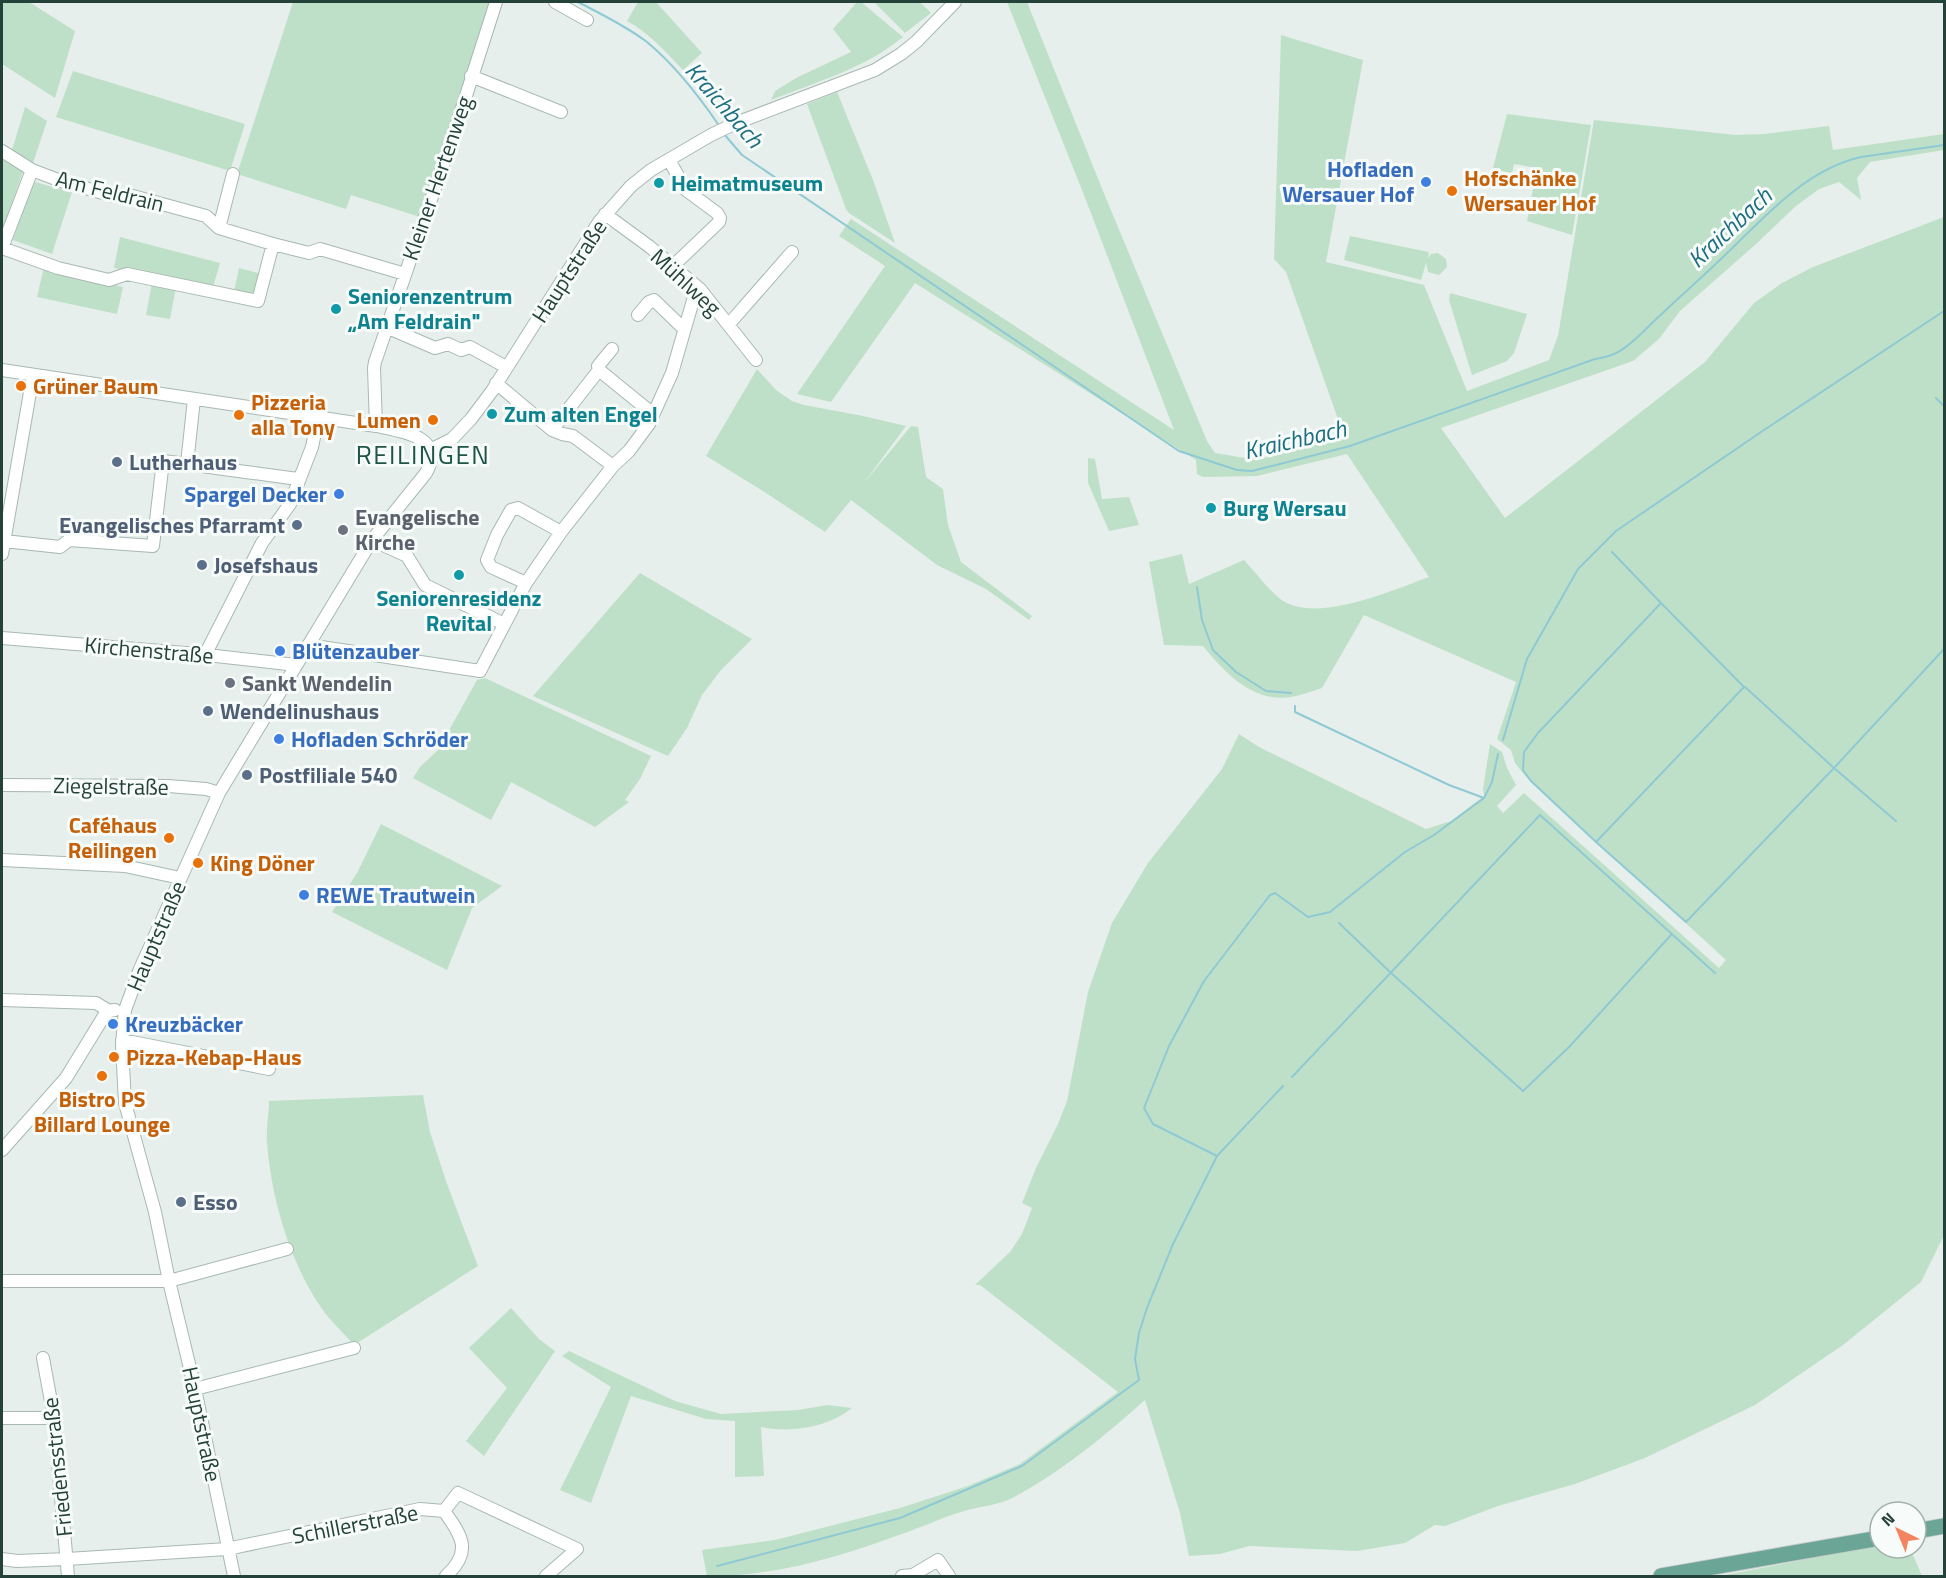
<svg xmlns="http://www.w3.org/2000/svg" width="1946" height="1578" font-family="'Titillium Web',sans-serif">
<style>
.green{fill:#bfe0c8}
.lines{fill:none;stroke-linecap:round;stroke-linejoin:round}
.stream{stroke:#8ec9d4;stroke-width:2}
.minor-casing{stroke:#a8b8b2;stroke-width:14}
.major-casing{stroke:#c2cac8;stroke-width:17}
.minor{stroke:#fff;stroke-width:12}
.major{stroke:#6aa596;stroke-width:15}
.shop-dot{fill:#3f7fe0;stroke:#f7fbf9;stroke-width:2}
.culture-dot{fill:#0f9aa8;stroke:#f7fbf9;stroke-width:2}
.food-dot{fill:#e8710a;stroke:#f7fbf9;stroke-width:2}
.service-dot{fill:#5c6f8a;stroke:#f7fbf9;stroke-width:2}
.worship-dot{fill:#6b7280;stroke:#f7fbf9;stroke-width:2}
.labels{text-anchor:middle;stroke-width:6;stroke-linejoin:round;paint-order:stroke}
.shop-label{font-size:22px;font-weight:bold;fill:#366cbe;stroke:#f7fbf9;text-anchor:start}
.street-label{font-size:22px;fill:#24423a;stroke:#f7fbf9}
.food-label{font-size:22px;font-weight:bold;fill:#c56008;stroke:#f7fbf9;text-anchor:start}
.culture-label{font-size:22px;font-weight:bold;fill:#0d838f;stroke:#f7fbf9;text-anchor:start}
.service-label{font-size:22px;font-weight:bold;fill:#4e5e75;stroke:#f7fbf9;text-anchor:start}
.worship-label{font-size:22px;font-weight:bold;fill:#5b616d;stroke:#f7fbf9;text-anchor:start}
.water-label{font-size:24px;font-style:italic;fill:#1c6f80;stroke:#f7fbf9}
.quarter-label{font-size:26px;letter-spacing:1.5px;fill:#1f5548;stroke:#f7fbf9}
</style>
<rect width="100%" height="100%" fill="#e6efeb"/>
<path class="green" d="M 2,2 L 29,2 L 75,31 L 55,98 L 2,64 Z
M 293,2 L 491,2 L 420,217 L 351,195 L 346,209 L 237,174 Z
M 638,2 L 656,2 L 702,53 L 683,70 C 666,52 649,33 627,21 Z
M 857,2 L 861,2 L 903,37 C 866,68 816,82 771,100 L 775,91 L 798,77 L 851,52 L 833,29 Z
M 874,2 L 920,2 L 931,13 L 905,33 Z
M 1007,2 L 1027,2 L 1103,191 L 1207,441 L 1215,453 L 1257,460 L 1344,436 L 1286,272 L 1274,259 L 1281,35 L 1363,60 L 1326,262 L 1424,285 L 1467,391 L 1549,360 L 1558,336 L 1594,120 L 1736,135 L 1764,134 L 1829,126 L 1833,150 L 1944,134 L 1944,150 L 1870,162 L 1857,178 L 1861,200 L 1839,182 L 1819,189 L 1796,206 L 1756,244 L 1680,311 L 1659,339 L 1633,361 L 1441,428 L 1505,518 L 1705,362 L 1754,303 L 1782,283 L 1813,267 L 1944,217 L 1944,1235 L 1921,1282 L 1843,1345 L 1755,1405 L 1645,1458 L 1575,1484 L 1498,1506 L 1445,1526 L 1435,1525 L 1405,1543 L 1357,1551 L 1249,1546 L 1220,1554 L 1189,1556 L 1180,1513 L 1145,1400 C 1107,1434 1060,1473 1014,1497 C 999,1506 978,1506 961,1512 C 944,1517 927,1525 910,1531 C 845,1555 777,1577 707,1576 L 702,1550 L 775,1540 L 900,1508 L 968,1486 L 1020,1464 L 1118,1392 L 980,1285 L 975,1285 L 1010,1252 L 1022,1234 L 1032,1208 L 1022,1203 L 1036,1168 L 1058,1124 L 1067,1101 L 1088,992 L 1112,923 L 1148,863 L 1222,769 L 1239,734 L 1259,747 L 1426,829 L 1451,821 L 1484,796 L 1483,789 L 1490,744 L 1502,752 L 1507,768 L 1516,785 L 1497,806 L 1503,813 L 1524,793 L 1719,968 L 1726,960 L 1527,778 L 1515,763 L 1511,750 L 1497,739 L 1516,682 L 1364,615 L 1322,688 C 1312,691 1302,695 1291,697 C 1253,703 1225,673 1203,646 L 1164,645 L 1149,562 L 1182,554 L 1189,584 L 1244,560 C 1256,573 1266,587 1279,598 C 1312,626 1393,590 1429,577 L 1347,454 L 1257,476 L 1203,477 L 1197,474 L 1196,460 L 915,283 L 831,402 L 797,394 L 885,266 L 839,236 L 851,219 L 1174,430 L 1084,195 Z
M 73,71 L 245,124 L 230,171 L 56,117 Z
M 837,92 L 873,180 L 895,243 L 849,213 L 846,209 L 807,104 Z
M 25,107 L 47,121 L 33,163 L 12,150 Z
M 1507,114 L 1591,125 L 1572,235 L 1527,221 L 1537,168 L 1514,164 L 1512,174 L 1493,168 Z
M 2,157 L 23,171 L 2,232 Z
M 35,182 L 72,192 L 52,254 L 13,240 L 31,187 Z
M 1350,236 L 1429,252 L 1428,258 L 1431,254 L 1438,253 L 1446,259 L 1447,267 L 1439,275 L 1428,272 L 1426,263 L 1421,280 L 1344,260 Z
M 120,237 L 220,263 L 213,287 L 114,268 Z
M 44,267 L 58,272 L 123,287 L 117,314 L 37,297 Z
M 239,268 L 262,274 L 258,291 L 252,295 L 234,292 Z
M 152,283 L 176,288 L 170,319 L 146,315 Z
M 1450,293 L 1527,314 L 1514,353 L 1507,361 L 1472,375 L 1449,300 Z
M 757,369 L 776,390 L 792,401 L 804,405 L 863,416 L 906,426 L 864,483 L 911,426 L 918,427 L 926,477 L 943,489 L 948,525 L 961,562 L 1032,616 L 1029,620 L 986,589 L 937,565 L 851,500 L 825,532 L 763,491 L 706,456 Z
M 1088,458 L 1095,459 L 1102,499 L 1129,497 L 1139,525 L 1109,531 L 1088,483 Z
M 640,573 L 752,639 L 721,670 L 702,695 L 687,728 L 668,756 L 533,696 Z
M 485,678 L 651,756 L 640,779 L 625,800 L 629,802 L 595,827 L 511,782 L 491,820 L 413,778 L 420,767 L 438,750 L 477,680 Z
M 381,824 L 502,886 L 472,908 L 447,970 L 332,912 L 357,873 Z
M 423,1095 L 430,1132 L 447,1184 L 478,1266 L 354,1345 C 346,1336 337,1327 329,1318 C 292,1272 271,1200 267,1142 C 266,1128 269,1114 269,1101 Z
M 511,1308 L 539,1339 L 555,1351 L 484,1456 L 466,1441 L 507,1388 L 469,1348 Z
M 569,1351 L 675,1401 L 721,1414 L 798,1410 L 827,1405 L 852,1408 C 827,1428 791,1433 761,1427 L 764,1476 L 735,1477 L 735,1421 L 706,1419 L 631,1396 L 591,1503 L 560,1490 L 611,1387 L 562,1356 Z
M 1880,1545 L 1880,1548 L 1910,1548 L 1922,1576 L 1720,1576 Z"/>
<g class="lines">
<path class="stream" d="M 578,2 C 601,14 626,26 647,42 C 676,66 699,96 720,127
M 724,134 L 742,155 L 1179,451 L 1237,470 L 1252,471 L 1350,446 L 1595,359 C 1618,356 1625,348 1642,333 C 1668,307 1696,283 1722,258 C 1763,219 1804,170 1861,157 L 1944,145
M 1936,398 L 1944,406
M 1612,552 L 1661,603
M 1197,587 L 1202,620 L 1213,650 L 1236,672 L 1266,691 L 1291,693
M 1745,687 L 1834,768 L 1944,649
M 1295,706 L 1295,712 L 1449,785 L 1484,798 L 1492,782 L 1498,754
M 1503,740 L 1527,659 L 1578,569 L 1616,531 L 1764,430 L 1944,311
M 1596,842 L 1744,687 L 1661,603 L 1538,733 L 1524,752 L 1523,770 L 1531,781 L 1596,842 L 1686,922 L 1834,768 L 1896,821
M 1339,923 L 1391,973 L 1523,1091 L 1570,1046 L 1671,935
M 1292,1077 L 1540,815 L 1715,973
M 1283,1086 L 1217,1156 L 1153,1124 L 1144,1108 L 1169,1046 L 1204,981 L 1270,895 L 1275,893 L 1308,917 L 1330,912 L 1405,852 L 1434,835 L 1484,798
M 717,1566 L 900,1518 L 1022,1466 L 1139,1380 L 1135,1359 L 1139,1333 L 1147,1308 L 1173,1244 L 1217,1156"/>
<g class="minor-casing">
<path id="minor" d="M 555,2 L 587,20
M 471,76 L 561,112
M 2,151 L 32,170 L 61,181 L 113,196 L 129,195 L 206,216 L 219,228 L 273,244 L 309,253 L 320,249 L 405,274
M 669,160 L 686,190 L 717,213 L 720,218 L 719,222 L 673,266
M 32,170 L 2,248 L 58,268 L 109,280 L 127,274 L 258,301 L 273,244
M 605,214 L 650,247 L 700,289 L 756,360
M 219,228 L 233,174
M 638,315 L 649,302 L 654,300 L 684,329
M 729,324 L 792,252
M 386,327 L 435,348 L 448,344 L 461,350 L 470,347 L 506,367
M 2,370 L 376,426 C 400,431 447,436 426,473 L 372,540 L 219,793 L 140,969 L 125,1010 L 122,1045 L 125,1103 L 155,1212 L 169,1281 L 195,1389 L 234,1576
M 599,370 L 653,414
M 496,383 L 552,430 L 562,434 L 573,436 L 613,466
M 194,399 L 187,464 L 298,479
M 376,426 L 374,368 L 375,362 L 456,127 L 496,2
M 552,430 L 599,370 L 598,366 L 612,349
M 430,450 L 452,439 L 471,419 L 492,391 L 599,222 L 631,186 L 651,170 L 711,135 L 736,123 L 875,70 L 901,54 L 916,42 L 955,2
M 372,540 L 407,556 L 425,585 L 504,624
M 4,541 L 60,547 L 69,540 L 153,546 L 163,461 L 187,464
M 2,554 L 33,375
M 526,583 L 491,567 L 487,560 L 497,535 L 511,510 L 518,508 L 561,532
M 2,638 L 198,654 L 296,665
M 308,645 L 480,671 L 526,583 L 561,532 L 613,466 L 629,451 L 649,424 L 672,373 L 694,297 L 700,289
M 205,655 L 262,543 L 290,504 L 312,447 L 318,418
M 2,785 L 168,786 L 206,789 L 219,793
M 2,860 L 125,866 L 180,878
M 2,1000 L 96,1003 L 109,1011 L 115,1010
M 122,1040 L 269,1069
M 2,1150 L 66,1078 L 104,1016 L 109,1011
M 2,1281 L 169,1281 L 287,1249
M 43,1358 L 54,1418 L 68,1576
M 195,1389 L 354,1348
M 2,1418 L 54,1418
M 444,1511 L 458,1493 L 577,1549 L 546,1576
M 2,1559 L 17,1561 L 67,1559 L 227,1549 L 420,1509 L 444,1511 C 463,1537 472,1552 446,1576
M 902,1576 L 913,1575 L 938,1560 L 949,1576"/>
</g>
<g class="major-casing">
<path id="major" d="M 1916,1531 L 1944,1526
M 1661,1576 L 1880,1538"/>
</g>
<use href="#minor" class="minor"/>
<use href="#major" class="major"/>
</g>
<g class="shop-dot">
<circle cx="1426" cy="182" r="6"/>
<circle cx="339" cy="494" r="6"/>
<circle cx="280" cy="651" r="6"/>
<circle cx="279" cy="739" r="6"/>
<circle cx="304" cy="895" r="6"/>
<circle cx="113" cy="1024" r="6"/>
</g>
<g class="culture-dot">
<circle cx="659" cy="183" r="6"/>
<circle cx="336" cy="309" r="6"/>
<circle cx="492" cy="414" r="6"/>
<circle cx="1211" cy="508" r="6"/>
<circle cx="459" cy="575" r="6"/>
</g>
<g class="food-dot">
<circle cx="1452" cy="191" r="6"/>
<circle cx="21" cy="386" r="6"/>
<circle cx="239" cy="415" r="6"/>
<circle cx="433" cy="420" r="6"/>
<circle cx="169" cy="838" r="6"/>
<circle cx="198" cy="863" r="6"/>
<circle cx="114" cy="1057" r="6"/>
<circle cx="102" cy="1076" r="6"/>
</g>
<g class="service-dot">
<circle cx="117" cy="462" r="6"/>
<circle cx="297" cy="525" r="6"/>
<circle cx="202" cy="565" r="6"/>
<circle cx="208" cy="711" r="6"/>
<circle cx="247" cy="775" r="6"/>
<circle cx="181" cy="1202" r="6"/>
</g>
<g class="worship-dot">
<circle cx="343" cy="530" r="6"/>
<circle cx="230" cy="683" r="6"/>
</g>
<g class="labels">
<g class="shop-label">
<text x="1414" y="177" text-anchor="end">Hofladen<tspan x="1414" dy="25">Wersauer Hof</tspan></text>
<text x="327" y="502" text-anchor="end">Spargel Decker</text>
<text x="292" y="659">Blütenzauber</text>
<text x="291" y="747">Hofladen Schröder</text>
<text x="316" y="903">REWE Trautwein</text>
<text x="125" y="1032">Kreuzbäcker</text>
</g>
<g class="street-label">
<text transform="translate(437 178) rotate(-71)" y="8">Kleiner Hertenweg</text>
<text transform="translate(110 191) rotate(14)" y="8">Am Feldrain</text>
<text transform="translate(569 271) rotate(-57)" y="8">Hauptstraße</text>
<text transform="translate(686 282) rotate(43)" y="8">Mühlweg</text>
<text transform="translate(149 650) rotate(5)" y="8">Kirchenstraße</text>
<text transform="translate(111 786) rotate(1)" y="8">Ziegelstraße</text>
<text transform="translate(156 936) rotate(-67)" y="8">Hauptstraße</text>
<text transform="translate(202 1424) rotate(78)" y="8">Hauptstraße</text>
<text transform="translate(57 1467) rotate(-96)" y="8">Friedensstraße</text>
<text transform="translate(355 1524) rotate(-11)" y="8">Schillerstraße</text>
</g>
<g class="food-label">
<text x="1464" y="186">Hofschänke<tspan x="1464" dy="25">Wersauer Hof</tspan></text>
<text x="33" y="394">Grüner Baum</text>
<text x="251" y="410">Pizzeria<tspan x="251" dy="25">alla Tony</tspan></text>
<text x="421" y="428" text-anchor="end">Lumen</text>
<text x="157" y="833" text-anchor="end">Caféhaus<tspan x="157" dy="25">Reilingen</tspan></text>
<text x="210" y="871">King Döner</text>
<text x="126" y="1065">Pizza-Kebap-Haus</text>
<text x="102" y="1107" text-anchor="middle">Bistro PS<tspan x="102" dy="25">Billard Lounge</tspan></text>
</g>
<g class="culture-label">
<text x="671" y="191">Heimatmuseum</text>
<text x="348" y="304">Seniorenzentrum<tspan x="348" dy="25">„Am Feldrain"</tspan></text>
<text x="504" y="422">Zum alten Engel</text>
<text x="1223" y="516">Burg Wersau</text>
<text x="459" y="606" text-anchor="middle">Seniorenresidenz<tspan x="459" dy="25">Revital</tspan></text>
</g>
<g class="service-label">
<text x="129" y="470">Lutherhaus</text>
<text x="285" y="533" text-anchor="end">Evangelisches Pfarramt</text>
<text x="214" y="573">Josefshaus</text>
<text x="220" y="719">Wendelinushaus</text>
<text x="259" y="783">Postfiliale 540</text>
<text x="193" y="1210">Esso</text>
</g>
<g class="worship-label">
<text x="355" y="525">Evangelische<tspan x="355" dy="25">Kirche</tspan></text>
<text x="242" y="691">Sankt Wendelin</text>
</g>
<g class="water-label">
<text transform="translate(724 105) rotate(49)" y="8">Kraichbach</text>
<text transform="translate(1730 228) rotate(-43)" y="8">Kraichbach</text>
<text transform="translate(1295 440) rotate(-13)" y="8">Kraichbach</text>
</g>
<g class="quarter-label">
<text x="423" y="464">REILINGEN</text>
</g>
</g>
<rect width="1946" height="1578" fill="none" stroke="#24423a" stroke-width="6"/>
<g transform="translate(1898 1530) rotate(317)"><circle r="28" fill="#f7fbf9" stroke="#a3b1ad" stroke-width="1.5"/>
<path d="M0-4.5L10 22L0 15L-10 22Z" fill="#f4845f"/>
<text y="-9" font-size="16" font-weight="bold" text-anchor="middle" fill="#24423a">N</text>
</g>
</svg>
